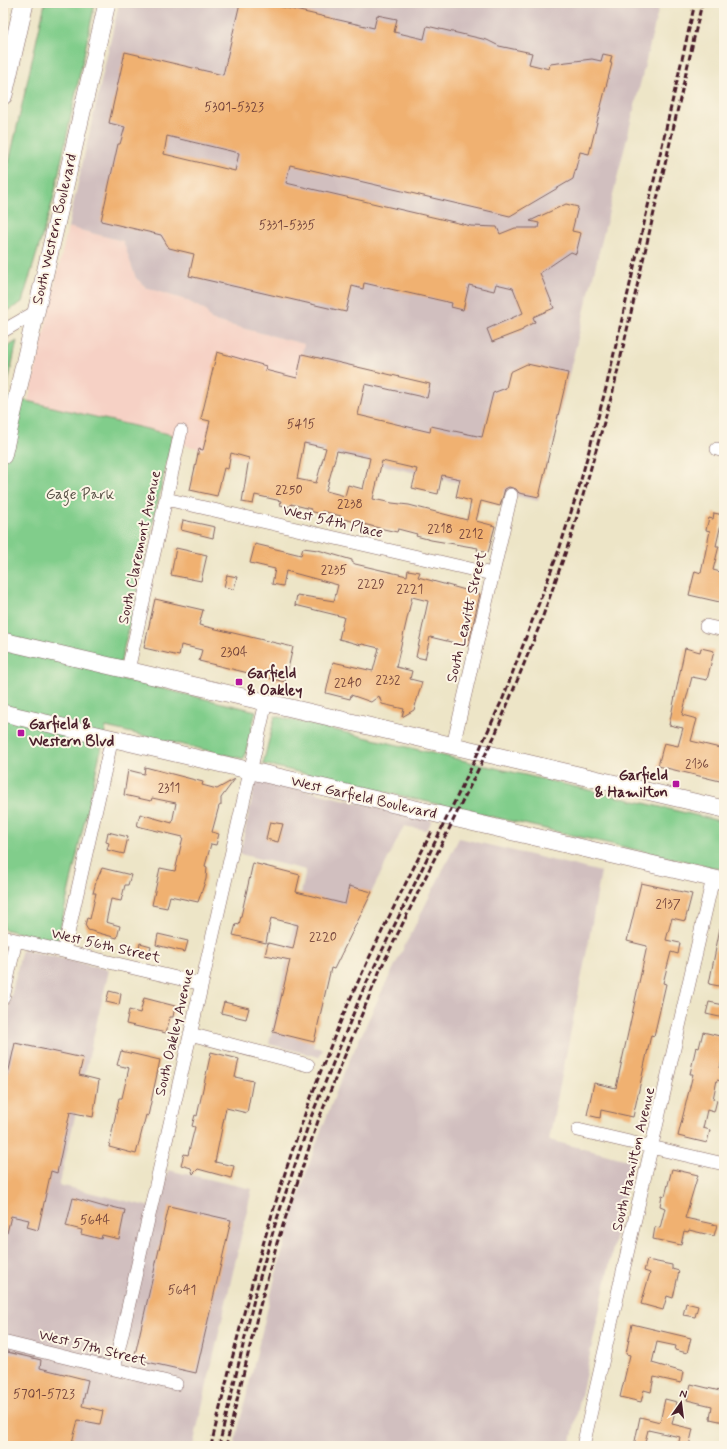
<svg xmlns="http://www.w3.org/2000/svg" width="727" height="1449" font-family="Mynerve,sans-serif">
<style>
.built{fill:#f6d1c5}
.industrial{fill:#d1bfbf}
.green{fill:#81cd8b;stroke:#66765b}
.building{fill:#f0b171;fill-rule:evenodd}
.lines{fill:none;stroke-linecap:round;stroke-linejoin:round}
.minor-casing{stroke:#836462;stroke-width:14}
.tertiary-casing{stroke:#836462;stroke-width:18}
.secondary-casing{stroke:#836462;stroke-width:20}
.minor{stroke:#fff;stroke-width:13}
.tertiary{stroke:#fff;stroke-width:17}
.secondary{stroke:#fff;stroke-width:19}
.rail{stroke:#4a1f2b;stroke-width:3;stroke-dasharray:6 3;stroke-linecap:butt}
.poi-dot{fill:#b5179e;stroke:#fcf5e5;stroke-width:1.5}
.labels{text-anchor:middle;stroke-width:4;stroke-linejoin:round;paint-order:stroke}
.number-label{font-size:13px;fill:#74443c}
.street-label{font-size:15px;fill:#4a1f2b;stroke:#fcf5e5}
.park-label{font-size:15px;fill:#5a5348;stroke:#fcf5e5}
.poi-label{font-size:15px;font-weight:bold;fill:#4a1f2b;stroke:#fcf5e5;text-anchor:start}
</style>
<rect width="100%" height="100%" fill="#fcf5e5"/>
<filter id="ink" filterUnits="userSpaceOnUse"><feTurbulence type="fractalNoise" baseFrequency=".025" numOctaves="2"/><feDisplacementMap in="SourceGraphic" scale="8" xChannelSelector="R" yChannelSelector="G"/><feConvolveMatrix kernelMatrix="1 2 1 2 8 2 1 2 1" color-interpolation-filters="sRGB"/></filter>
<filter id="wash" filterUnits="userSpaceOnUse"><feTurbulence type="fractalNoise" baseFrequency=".012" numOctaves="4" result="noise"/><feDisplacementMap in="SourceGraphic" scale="16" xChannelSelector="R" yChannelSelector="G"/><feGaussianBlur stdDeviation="0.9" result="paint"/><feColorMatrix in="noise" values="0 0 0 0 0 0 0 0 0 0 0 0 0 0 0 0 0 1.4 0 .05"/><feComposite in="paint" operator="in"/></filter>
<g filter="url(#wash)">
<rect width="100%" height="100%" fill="#ede5c7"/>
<path class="built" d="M 3,3 L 11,3 L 3,39 Z
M 68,227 L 123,241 L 136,278 L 147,288 L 186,300 L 206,311 L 211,320 L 304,344 L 297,378 L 268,464 L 171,442 L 173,435 L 28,402 Z"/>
<path class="industrial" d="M 119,3 L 660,3 L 538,501 L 281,442 L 304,344 L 211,320 L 206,311 L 186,300 L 147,288 L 136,278 L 123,241 L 68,227 Z
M 256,779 L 432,820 L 427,830 L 404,826 L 334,969 L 331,968 L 313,1047 L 323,1049 L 319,1057 L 269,1044 L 306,870 L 240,854 Z
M 459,838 L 601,872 L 588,945 L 549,1140 L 632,1161 L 570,1446 L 234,1446 L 276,1274 L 305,1176 L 318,1139 L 344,1072 L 379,997 Z
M 22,949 L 109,970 L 59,1185 L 159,1209 L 168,1170 L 252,1189 L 193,1446 L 3,1446 L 3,1031 Z"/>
<path class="green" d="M 45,3 L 95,3 L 53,200 L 22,302 L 3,314 L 3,189 Z
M 17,341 L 5,396 L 173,435 L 117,678 L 256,711 L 244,759 L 106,727 L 57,942 L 3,929 L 3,350 Z
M 275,716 L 724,822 L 724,870 L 263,764 Z"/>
<g id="blocks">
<path class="building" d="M 240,3 L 274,3 L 273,5 L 374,28 L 377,15 L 397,19 L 394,32 L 424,39 L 427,26 L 487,40 L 499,46 L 532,53 L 529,64 L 549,69 L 550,64 L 592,59 L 601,61 L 603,54 L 612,56 L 610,63 L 612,63 L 589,154 L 580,152 L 573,179 L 510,216 L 290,165 L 286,183 L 471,226 L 497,227 L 500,234 L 515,228 L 538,228 L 539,223 L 530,221 L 566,204 L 578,207 L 572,231 L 581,233 L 576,254 L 571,252 L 540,273 L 554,308 L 533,317 L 535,322 L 523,328 L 523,330 L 492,342 L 487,329 L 523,313 L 513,288 L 496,284 L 494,291 L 469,285 L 463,310 L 451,307 L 452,303 L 364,283 L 363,289 L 352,286 L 346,312 L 189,276 L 194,254 L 169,248 L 161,235 L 101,221 L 118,144 L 120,144 L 125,127 L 109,123 L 125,52 L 223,75 ZM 167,136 L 239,153 L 235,171 L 164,154 Z
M 217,352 L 266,366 L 265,370 L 297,378 L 302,354 L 430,384 L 427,398 L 365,384 L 358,415 L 430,432 L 431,426 L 482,437 L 493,393 L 506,388 L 510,372 L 527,364 L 568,373 L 539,497 L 519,493 L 516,489 L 509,487 L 505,489 L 500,506 L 481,501 L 476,521 L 495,526 L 488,553 L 477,550 L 478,548 L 431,540 L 416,536 L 417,534 L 398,529 L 397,532 L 379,528 L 340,518 L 341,516 L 322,511 L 321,514 L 310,511 L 311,509 L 291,504 L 291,507 L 280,505 L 281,501 L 255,495 L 253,504 L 242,502 L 249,458 L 231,453 L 228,469 L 224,468 L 217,496 L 190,490 L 199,449 L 203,450 L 210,421 L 201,419 ZM 304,443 L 326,448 L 316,483 L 297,479 ZM 337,451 L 370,458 L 363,489 L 348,485 L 345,496 L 326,491 ZM 382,461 L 417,469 L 412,488 L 438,494 L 442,475 L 460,479 L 456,497 L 471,501 L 467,520 L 409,505 L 392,503 L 373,499 Z
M 714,513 L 723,515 L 716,546 L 719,546 L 713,570 L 724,573 L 724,603 L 689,595 L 695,571 L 701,573 L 710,531 L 706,530 L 709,518 L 713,519 Z
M 183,520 L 215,527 L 213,538 L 181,530 Z
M 255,544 L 301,555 L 303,548 L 318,550 L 352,560 L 352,562 L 355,564 L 407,576 L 408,570 L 420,572 L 418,577 L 480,594 L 468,646 L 430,637 L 425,659 L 416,657 L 428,601 L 412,597 L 396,667 L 412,671 L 410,679 L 422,682 L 414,710 L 402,717 L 404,709 L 382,704 L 379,696 L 371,702 L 351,695 L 350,699 L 326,693 L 333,662 L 373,671 L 379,648 L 362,644 L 361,645 L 339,639 L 344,617 L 295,605 L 297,595 L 334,601 L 338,585 L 286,571 L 283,586 L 272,584 L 275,569 L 250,563 Z
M 176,548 L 207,555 L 201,581 L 171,575 Z
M 227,575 L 237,577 L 234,589 L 224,587 Z
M 155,599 L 203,610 L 199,625 L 293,647 L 285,682 L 199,661 L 202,650 L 181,645 L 179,656 L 144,648 Z
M 685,648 L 700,652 L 701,648 L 714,651 L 707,680 L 692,677 L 682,715 L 697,719 L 691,741 L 724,749 L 724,782 L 658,766 L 664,743 L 678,746 L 683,728 L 669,725 Z
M 145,767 L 203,782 L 202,785 L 217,789 L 235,779 L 221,798 L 221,805 L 219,806 L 212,832 L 219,834 L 216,845 L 211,844 L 205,866 L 207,867 L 206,879 L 198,902 L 170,896 L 167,908 L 152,905 L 160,868 L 175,871 L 183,837 L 137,826 L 140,814 L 172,823 L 176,803 L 152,798 L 151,801 L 124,795 L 128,770 L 144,774 Z
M 270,822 L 283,824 L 278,842 L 266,839 Z
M 108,832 L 128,837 L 124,854 L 107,850 L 109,843 L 106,842 Z
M 253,863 L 300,875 L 296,892 L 345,904 L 349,886 L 372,892 L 334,969 L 331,968 L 314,1042 L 273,1032 L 290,960 L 265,955 L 268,943 L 293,949 L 298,925 L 271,918 L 266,943 L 233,935 L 236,924 L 239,925 Z
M 102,868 L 131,875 L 128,885 L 125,885 L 121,901 L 111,899 L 106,922 L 120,926 L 117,938 L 88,930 L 85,925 L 87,918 L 90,919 L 96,893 L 93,893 L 96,882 Z
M 641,883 L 692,894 L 685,921 L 672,918 L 666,940 L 680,943 L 678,954 L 671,952 L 663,983 L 666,984 L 654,1036 L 651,1035 L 633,1117 L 601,1110 L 600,1118 L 587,1115 L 594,1083 L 616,1088 L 647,946 L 627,941 Z
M 720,928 L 724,929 L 724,987 L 709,984 Z
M 158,934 L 188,941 L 185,952 L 156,945 Z
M 140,943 L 151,946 L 149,955 L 138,953 Z
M 109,991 L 121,994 L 119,1005 L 106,1002 Z
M 144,998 L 175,1006 L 173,1017 L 170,1017 L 166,1033 L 126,1024 L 129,1010 L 140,1013 Z
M 224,1002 L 249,1008 L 246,1019 L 221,1013 Z
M 709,1002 L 724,1005 L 724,1018 L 706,1014 Z
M 703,1032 L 724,1037 L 724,1052 L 720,1068 L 724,1069 L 721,1081 L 717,1080 L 713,1099 L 717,1100 L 714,1112 L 707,1110 L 703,1128 L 710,1130 L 707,1143 L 678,1136 L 693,1074 L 690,1074 L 696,1047 L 699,1048 Z
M 15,1043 L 83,1058 L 79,1075 L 99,1080 L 93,1117 L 70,1112 L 57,1173 L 51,1171 L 38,1230 L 27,1227 L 29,1220 L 11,1216 L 7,1233 L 3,1233 L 3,1097 Z
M 121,1051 L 160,1060 L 148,1116 L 146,1115 L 136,1154 L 109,1147 L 119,1098 L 122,1098 L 129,1068 L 117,1065 Z
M 211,1052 L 239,1059 L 235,1077 L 253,1081 L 247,1113 L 226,1108 L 215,1162 L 234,1166 L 231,1178 L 198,1169 L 193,1174 L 191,1168 L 181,1165 L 184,1154 L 188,1155 L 195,1127 L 192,1126 L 195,1115 L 197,1116 Z
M 672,1169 L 698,1175 L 685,1218 L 717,1225 L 714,1236 L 689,1230 L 688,1232 L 684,1231 L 681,1245 L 653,1239 L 655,1227 L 660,1228 L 665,1208 L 660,1206 L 662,1195 L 665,1196 Z
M 73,1198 L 108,1208 L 108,1206 L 125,1210 L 119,1239 L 102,1235 L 101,1239 L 81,1234 L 82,1230 L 66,1226 Z
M 169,1206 L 231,1220 L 196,1373 L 134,1359 Z
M 647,1260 L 672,1265 L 672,1269 L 679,1271 L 673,1298 L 667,1296 L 663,1310 L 641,1304 L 650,1273 L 644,1271 Z
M 686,1303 L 698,1306 L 695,1317 L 683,1315 Z
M 632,1324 L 691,1338 L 687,1353 L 675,1350 L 676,1346 L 657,1342 L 652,1363 L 683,1372 L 681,1383 L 654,1377 L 651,1392 L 644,1390 L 641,1402 L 620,1397 L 630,1355 L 626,1354 Z
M 3,1351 L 41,1360 L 40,1368 L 88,1380 L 82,1406 L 103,1411 L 100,1424 L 78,1420 L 71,1446 L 3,1446 L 5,1437 L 3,1436 Z
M 691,1384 L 724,1392 L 724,1422 L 710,1419 L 712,1406 L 687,1400 Z
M 665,1399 L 677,1402 L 672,1424 L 693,1429 L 689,1446 L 678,1446 L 680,1437 L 648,1430 L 644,1446 L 634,1446 L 640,1417 L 660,1422 Z"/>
</g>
</g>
<g filter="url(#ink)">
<use href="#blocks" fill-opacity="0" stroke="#836462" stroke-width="1"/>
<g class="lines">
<g class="minor-casing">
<path id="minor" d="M 3,331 L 34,313
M 717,449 L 724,451
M 166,499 L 492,574
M 706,626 L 724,630
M 128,670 L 181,431
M 453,746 L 511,495
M 3,937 L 202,984
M 64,951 L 112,738
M 3,998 L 16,940
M 190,1034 L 308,1065
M 578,1130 L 724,1164
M 3,1342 L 176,1384
M 114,1369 L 266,702
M 583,1446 L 713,878"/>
</g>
<g class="tertiary-casing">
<path id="tertiary" d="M 3,456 L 107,3
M 3,641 L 724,809
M 3,713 L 724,881"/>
</g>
<g class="secondary-casing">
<path id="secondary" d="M 3,95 L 24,3"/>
</g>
<use href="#minor" class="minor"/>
<use href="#tertiary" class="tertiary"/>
<use href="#secondary" class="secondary"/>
<path class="rail" d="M 211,1446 C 245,1300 284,1157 342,1018 C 369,955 401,893 432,831
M 219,1446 L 256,1291 L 274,1228 L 311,1117 L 363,990 L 471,768 L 503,698 L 559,550 L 579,487 L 606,388 L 695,3
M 226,1446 L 258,1313 L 277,1243 L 318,1121 L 380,970 L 495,735 L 539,627 L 571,537 L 613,391 L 702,3"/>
</g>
</g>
<g class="poi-dot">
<rect x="235" y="678" width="8" height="8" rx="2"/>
<rect x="17" y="729" width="8" height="8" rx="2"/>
<rect x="672" y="780" width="8" height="8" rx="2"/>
</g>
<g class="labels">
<g class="number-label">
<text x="234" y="111">5301-5323</text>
<text x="287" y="229">5331-5335</text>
<text x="301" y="428">5415</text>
<text x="289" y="494">2250</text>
<text x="350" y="508">2238</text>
<text x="440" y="533">2218</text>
<text x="471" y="538">2212</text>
<text x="334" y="574">2235</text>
<text x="371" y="588">2229</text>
<text x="410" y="593">2221</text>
<text x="234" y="656">2304</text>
<text x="388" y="684">2232</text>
<text x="348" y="687">2240</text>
<text x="697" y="768">2136</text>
<text x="169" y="792">2311</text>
<text x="668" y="908">2137</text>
<text x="323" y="941">2220</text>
<text x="95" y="1224">5644</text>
<text x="182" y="1294">5641</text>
<text x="44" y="1398">5701-5723</text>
</g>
<g class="street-label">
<text transform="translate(54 229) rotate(-77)" y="5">South Western Boulevard</text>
<text transform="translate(333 521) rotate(13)" y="5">West 54th Place</text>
<text transform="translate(139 547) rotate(-78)" y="5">South Claremont Avenue</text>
<text transform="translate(466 617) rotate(-77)" y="5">South Leavitt Street</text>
<text transform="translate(364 797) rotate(13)" y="5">West Garfield Boulevard</text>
<text transform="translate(106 945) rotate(13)" y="5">West 56th Street</text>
<text transform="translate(174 1032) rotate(-77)" y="5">South Oakley Avenue</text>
<text transform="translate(633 1159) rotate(-77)" y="5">South Hamilton Avenue</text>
<text transform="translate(93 1347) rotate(14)" y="5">West 57th Street</text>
</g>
<g class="park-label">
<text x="80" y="499">Gage Park</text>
</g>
<g class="poi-label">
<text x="247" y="678">Garfield<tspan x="247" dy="17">&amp; Oakley</tspan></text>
<text x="29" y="729">Garfield &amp;<tspan x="29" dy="17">Western Blvd</tspan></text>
<text x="668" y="780" text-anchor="end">Garfield<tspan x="668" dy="17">&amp; Hamilton</tspan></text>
</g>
</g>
<rect width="727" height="1449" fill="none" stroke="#fcf5e5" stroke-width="16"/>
<g transform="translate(681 1403) rotate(14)" stroke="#fcf5e5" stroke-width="3" paint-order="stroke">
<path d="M0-3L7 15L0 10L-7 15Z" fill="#4a1f2b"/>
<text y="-6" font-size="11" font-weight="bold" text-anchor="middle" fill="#4a1f2b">N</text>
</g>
</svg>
